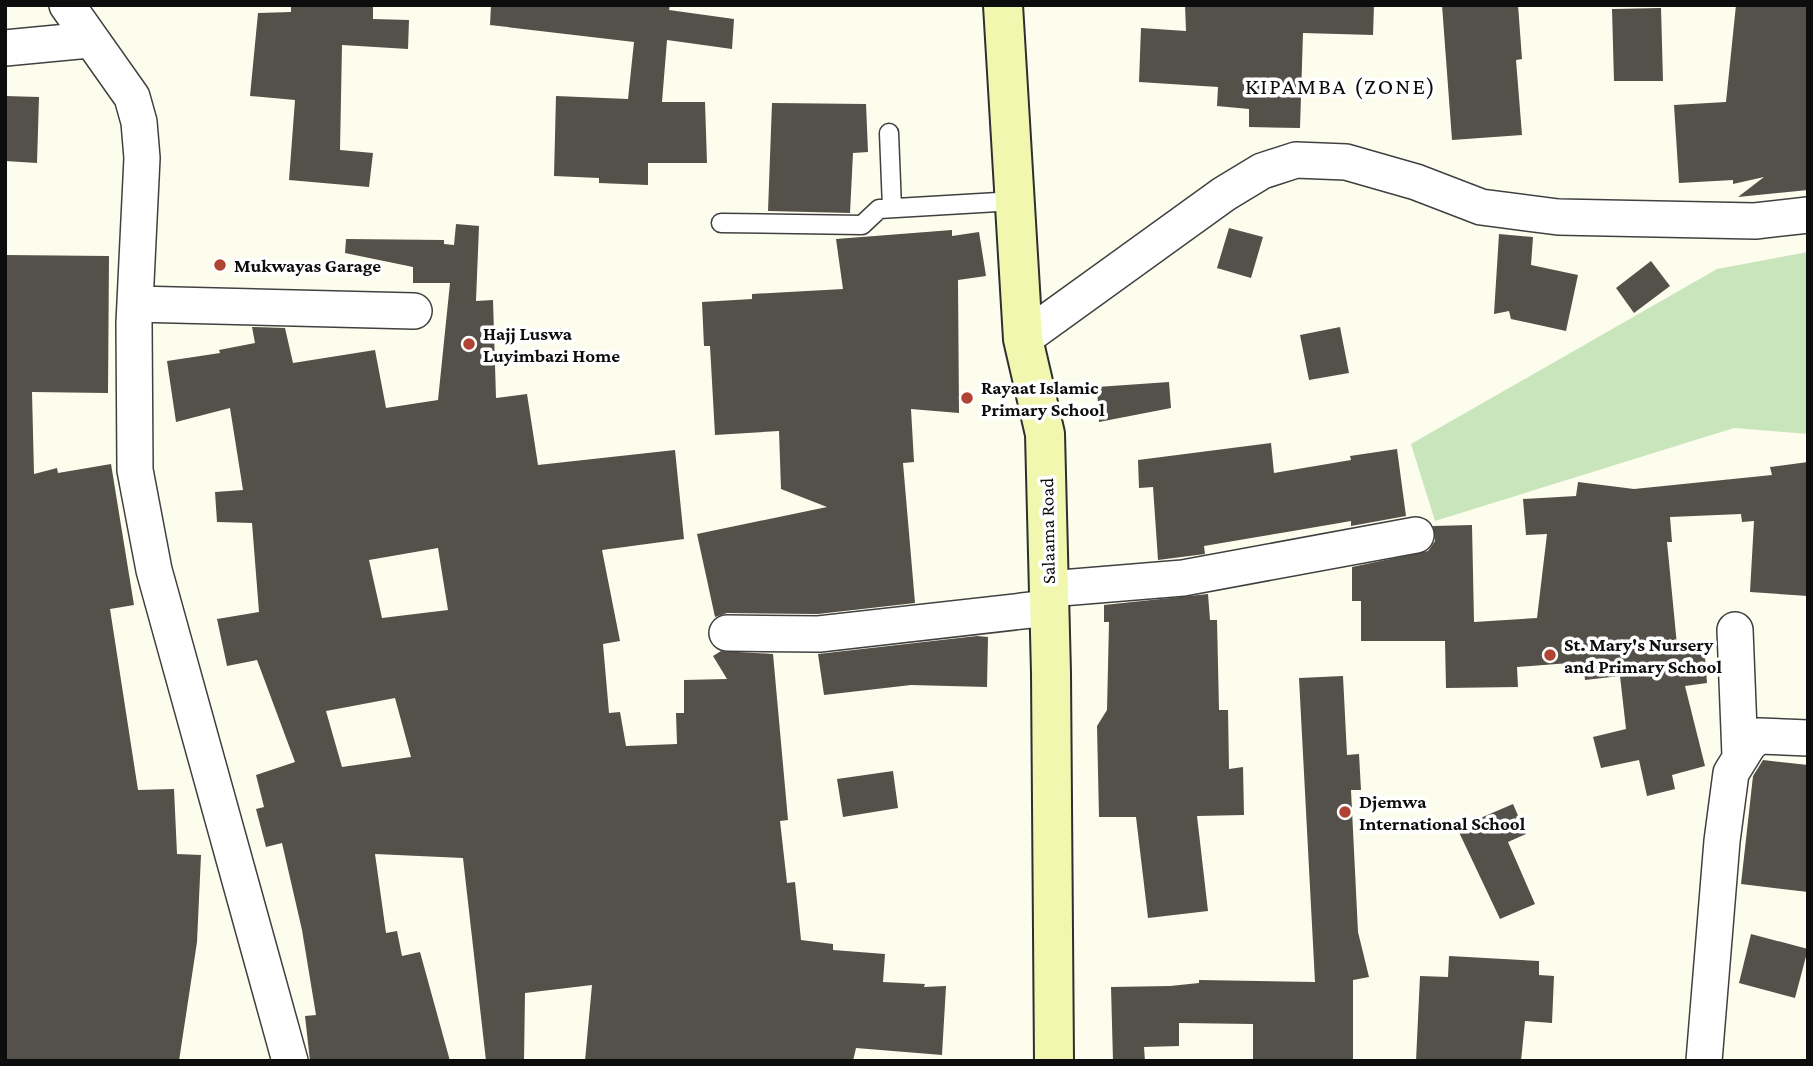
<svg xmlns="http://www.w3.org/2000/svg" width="1813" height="1066" font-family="'Crimson Pro',serif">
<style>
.green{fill:#c9e5bb}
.building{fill:#54504a;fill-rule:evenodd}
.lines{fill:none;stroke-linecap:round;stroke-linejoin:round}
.service-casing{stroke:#404040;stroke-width:21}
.minor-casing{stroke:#404040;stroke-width:38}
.secondary-casing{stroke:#2f2f2f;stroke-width:42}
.service{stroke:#fff;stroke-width:18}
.minor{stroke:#fff;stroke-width:35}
.secondary{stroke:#f2f7af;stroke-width:38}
.poi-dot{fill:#b04332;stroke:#fff;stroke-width:2.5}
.labels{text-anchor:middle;stroke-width:7;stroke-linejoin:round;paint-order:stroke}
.poi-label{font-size:19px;font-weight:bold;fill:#0d0d0d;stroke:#fff;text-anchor:start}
.street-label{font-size:19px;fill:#0d0d0d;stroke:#fff}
.quarter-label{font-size:23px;letter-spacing:2px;fill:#0d0d0d;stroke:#fff}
</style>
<rect width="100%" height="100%" fill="#fdfdee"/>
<path class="green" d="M 1808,252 L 1808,434 L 1734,428 L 1435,521 L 1411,444 L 1717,269 Z"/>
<path class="building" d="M 291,5 L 373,5 L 373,19 L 409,20 L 408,49 L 342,45 L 340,150 L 373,153 L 369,187 L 289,180 L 295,100 L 250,96 L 258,13 L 291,12 Z
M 491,5 L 670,5 L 669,10 L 734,19 L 732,49 L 667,40 L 662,102 L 705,102 L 707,163 L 648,163 L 648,185 L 599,183 L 599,178 L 554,176 L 556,96 L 628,99 L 634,42 L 490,25 Z
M 1185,5 L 1374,5 L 1373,35 L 1303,33 L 1300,128 L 1249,127 L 1249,109 L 1217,106 L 1218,87 L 1139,82 L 1141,28 L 1186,31 Z
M 1442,5 L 1518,5 L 1522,59 L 1516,60 L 1522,135 L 1452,140 Z
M 1736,5 L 1808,5 L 1808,190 L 1738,197 L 1764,177 L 1733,184 L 1733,180 L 1679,183 L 1674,105 L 1726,102 Z
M 1661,8 L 1663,81 L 1614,81 L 1612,9 Z
M 5,96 L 39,97 L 37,163 L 5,161 Z
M 772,103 L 866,104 L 868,152 L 853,153 L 850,213 L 768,211 Z
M 456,224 L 479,226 L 476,301 L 493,300 L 496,398 L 527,394 L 538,465 L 675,450 L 684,539 L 602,550 L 620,641 L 603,644 L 609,713 L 620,712 L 626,746 L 677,744 L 676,713 L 684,713 L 684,680 L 727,679 L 713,656 L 721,651 L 773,654 L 788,820 L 780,821 L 787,883 L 795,882 L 801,940 L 833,944 L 833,950 L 885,954 L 883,982 L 925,984 L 924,987 L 946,986 L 942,1055 L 856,1048 L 853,1061 L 585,1061 L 592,985 L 525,993 L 524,1061 L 486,1061 L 463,858 L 375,854 L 386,933 L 397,931 L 402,956 L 420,952 L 450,1061 L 310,1061 L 305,1016 L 316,1015 L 302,930 L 282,843 L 266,847 L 256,809 L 264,807 L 256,775 L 295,762 L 257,660 L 227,666 L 217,619 L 259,612 L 252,523 L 217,522 L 215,492 L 243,490 L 230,408 L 176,422 L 167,361 L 220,353 L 219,350 L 255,343 L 252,327 L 285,328 L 293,363 L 375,350 L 386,408 L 438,400 L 450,283 L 413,283 L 413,267 L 345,253 L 346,239 L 444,240 L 444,244 L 454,245 ZM 438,548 L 448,610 L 382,618 L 369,560 ZM 395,698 L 411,757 L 342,767 L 326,711 Z
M 1229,228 L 1263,237 L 1251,278 L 1217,268 Z
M 952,230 L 952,236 L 979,232 L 986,276 L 958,280 L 959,413 L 911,409 L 914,462 L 903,463 L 915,603 L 818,614 L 727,613 L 715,617 L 697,534 L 827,507 L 781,489 L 779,431 L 715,435 L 710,346 L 704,346 L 702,302 L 752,299 L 752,294 L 843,289 L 836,239 Z
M 1499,234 L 1533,237 L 1531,265 L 1578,275 L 1566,331 L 1511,319 L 1509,311 L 1494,314 Z
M 5,255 L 109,256 L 108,393 L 32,392 L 34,474 L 57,468 L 58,473 L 111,464 L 134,605 L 110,609 L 138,790 L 174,789 L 177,854 L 201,855 L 197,942 L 179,1061 L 5,1061 Z
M 1651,261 L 1670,286 L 1634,313 L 1616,288 Z
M 1340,327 L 1349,373 L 1309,380 L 1300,335 Z
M 1169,382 L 1171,408 L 1099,422 L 1097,387 Z
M 1271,443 L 1274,473 L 1351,460 L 1350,456 L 1397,449 L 1406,516 L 1351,526 L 1351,521 L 1287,532 L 1204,546 L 1205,554 L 1158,560 L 1153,487 L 1139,488 L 1138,460 Z
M 1808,462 L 1808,596 L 1750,592 L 1754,521 L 1742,522 L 1741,514 L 1670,517 L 1672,542 L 1667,542 L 1677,645 L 1704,644 L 1707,683 L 1685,686 L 1705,766 L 1672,775 L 1675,789 L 1647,796 L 1639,760 L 1601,768 L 1593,737 L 1626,729 L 1620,676 L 1585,680 L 1583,662 L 1517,667 L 1518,687 L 1446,688 L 1445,641 L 1361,641 L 1361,601 L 1352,601 L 1352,567 L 1428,551 L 1435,541 L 1433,526 L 1472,525 L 1474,622 L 1537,618 L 1547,534 L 1526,535 L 1523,499 L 1576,496 L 1578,482 L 1634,489 L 1772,475 L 1770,467 Z
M 1208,594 L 1210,620 L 1217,620 L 1219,710 L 1228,710 L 1229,769 L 1243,767 L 1244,815 L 1197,816 L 1208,911 L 1148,918 L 1136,817 L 1099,817 L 1097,726 L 1107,710 L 1109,622 L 1104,622 L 1104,605 Z
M 977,636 L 988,637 L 987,687 L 911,685 L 824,695 L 818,654 Z
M 1343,676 L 1347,755 L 1359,754 L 1361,790 L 1351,790 L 1358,932 L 1369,977 L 1353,980 L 1353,1061 L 1253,1061 L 1253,1024 L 1179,1023 L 1179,1046 L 1144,1047 L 1145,1061 L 1113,1061 L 1111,987 L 1170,986 L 1199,983 L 1199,980 L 1315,982 L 1299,678 Z
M 1763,760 L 1808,765 L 1808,892 L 1741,884 L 1753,776 Z
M 893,771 L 898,808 L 843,817 L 837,779 Z
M 1513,804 L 1526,834 L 1508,842 L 1535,904 L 1500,919 L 1457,828 Z
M 1751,934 L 1808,949 L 1795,998 L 1739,983 Z
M 1449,956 L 1539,961 L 1539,975 L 1554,976 L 1552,1023 L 1525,1021 L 1521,1061 L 1416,1061 L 1420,976 L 1448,977 Z"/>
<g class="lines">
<g class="service-casing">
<path id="service" d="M 889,133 L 892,208
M 721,223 L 862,225 L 879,209 L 1015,201"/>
</g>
<g class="minor-casing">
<path id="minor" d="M 67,5 L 132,97 L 139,122 L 142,158 L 134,323 L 135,470 L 154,570 L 290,1061
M 5,48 L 89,40
M 135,304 L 414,311
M 1023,339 L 1224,194 L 1262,171 L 1296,160 L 1346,162 L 1416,182 L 1481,207 L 1558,217 L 1755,221 L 1808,215
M 1049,589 L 1183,578 L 1416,535
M 1735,630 L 1740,756
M 727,633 L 819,634 L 1049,608
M 1704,1061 L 1722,841 L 1731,773 L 1749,744 L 1759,736 L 1808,738"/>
</g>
<g class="secondary-casing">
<path id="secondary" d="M 1003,5 L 1023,339 L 1045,434 L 1051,673 L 1054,1061"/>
</g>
<use href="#service" class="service"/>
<use href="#minor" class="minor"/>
<use href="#secondary" class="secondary"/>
</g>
<g class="poi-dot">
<circle cx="220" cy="265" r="7"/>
<circle cx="469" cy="344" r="7"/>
<circle cx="967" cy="398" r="7"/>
<circle cx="1550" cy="655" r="7"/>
<circle cx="1345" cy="812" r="7"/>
</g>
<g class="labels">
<g class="poi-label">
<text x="234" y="272">Mukwayas Garage</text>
<text x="483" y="340">Hajj Luswa<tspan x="483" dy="22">Luyimbazi Home</tspan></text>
<text x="981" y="394">Rayaat Islamic<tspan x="981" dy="22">Primary School</tspan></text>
<text x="1564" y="651">St. Mary's Nursery<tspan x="1564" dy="22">and Primary School</tspan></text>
<text x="1359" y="808">Djemwa<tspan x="1359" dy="22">International School</tspan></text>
</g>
<g class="street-label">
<text transform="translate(1047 531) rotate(-91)" y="7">Salaama Road</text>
</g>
<g class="quarter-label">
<text x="1341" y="94">KIPAMBA (ZONE)</text>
</g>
</g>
<rect width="1813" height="1066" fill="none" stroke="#0d0d0d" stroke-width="14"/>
</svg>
